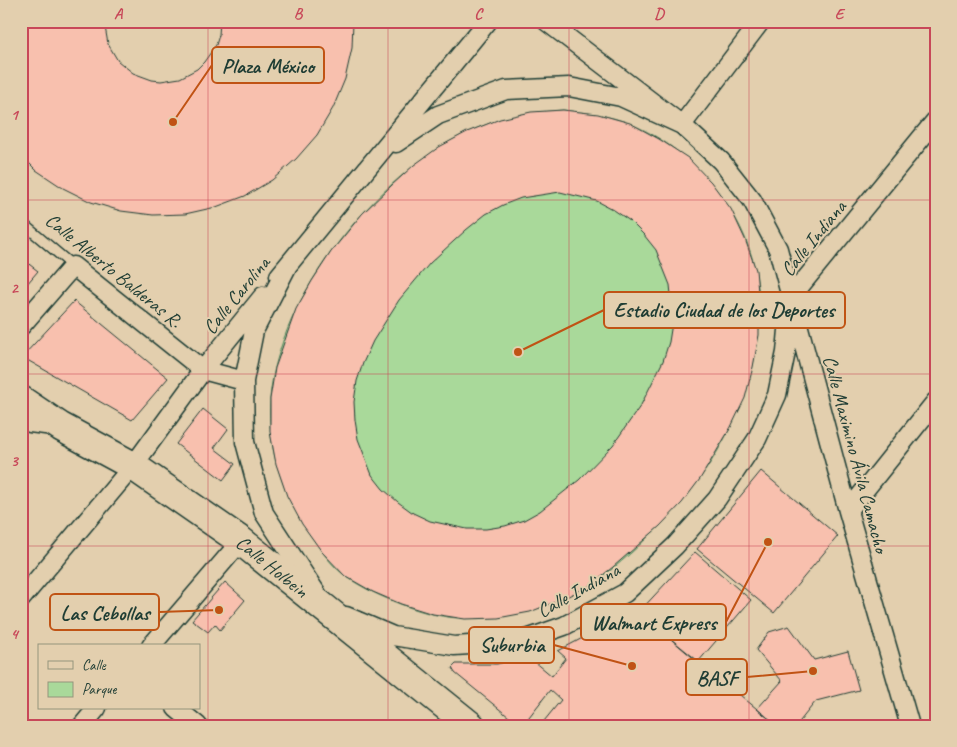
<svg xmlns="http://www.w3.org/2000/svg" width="957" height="747" font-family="Caveat,sans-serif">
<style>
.green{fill:#a9d99a;stroke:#648b67}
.building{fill:#f8c0ae;stroke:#1f3d34;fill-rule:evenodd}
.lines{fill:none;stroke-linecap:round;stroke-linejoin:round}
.lane-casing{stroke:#1f3d34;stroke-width:12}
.street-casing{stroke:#1f3d34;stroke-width:21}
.primary-casing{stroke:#1f3d34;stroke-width:31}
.lane{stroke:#e3cfae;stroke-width:9}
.street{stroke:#e3cfae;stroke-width:18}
.primary{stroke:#e3cfae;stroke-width:28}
.grid{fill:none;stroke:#c84859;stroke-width:1;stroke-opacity:0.55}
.labels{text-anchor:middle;stroke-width:4;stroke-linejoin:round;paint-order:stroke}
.street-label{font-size:20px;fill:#1f3d34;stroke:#e3cfae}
.leader{fill:none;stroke:#c05314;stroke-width:2}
.callout-dot{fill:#c05314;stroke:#e3cfae;stroke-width:2}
.callout{fill:#e3cfae;stroke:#c05314;stroke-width:2}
.callout-label{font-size:21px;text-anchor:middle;font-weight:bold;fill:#1f3d34}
.neatline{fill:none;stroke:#c84859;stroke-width:2}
.grid-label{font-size:16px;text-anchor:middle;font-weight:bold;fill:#c84859}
</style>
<rect width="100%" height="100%" fill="#e3cfae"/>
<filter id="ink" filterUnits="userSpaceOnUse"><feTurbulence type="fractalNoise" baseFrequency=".02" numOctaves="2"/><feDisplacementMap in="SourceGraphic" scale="10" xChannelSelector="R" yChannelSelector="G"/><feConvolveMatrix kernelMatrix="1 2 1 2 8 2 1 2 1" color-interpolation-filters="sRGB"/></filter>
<g filter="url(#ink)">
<path class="green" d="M 563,110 C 586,113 610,115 631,124 C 667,139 698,165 721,196 C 804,305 740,452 650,535 C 634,551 610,573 590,584 C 582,589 570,591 561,593 C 543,598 526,602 508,607 C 494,611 477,618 463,618 C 431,619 373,596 347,577 C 335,569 324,555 316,543 C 285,501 266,451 270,398 C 278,297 376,176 466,133 C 497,118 529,112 563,110 Z"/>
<path class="building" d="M 21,21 L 104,21 L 108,44 L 118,61 L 133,73 L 152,80 L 161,81 L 180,78 L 197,69 L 204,62 L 216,45 L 219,35 L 220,21 L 353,21 L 352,48 L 345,79 L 333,108 L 317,135 L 296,159 L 272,180 L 245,196 L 216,207 L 185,214 L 153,215 L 121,211 L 91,202 L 63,188 L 36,170 L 21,155 Z
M 563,110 L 598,114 L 630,123 L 659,139 L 688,158 L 711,182 L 731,209 L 745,239 L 756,270 L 759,303 L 759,335 L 753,367 L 745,398 L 731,427 L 700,479 L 682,503 L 660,526 L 613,567 L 589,586 L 560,600 L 530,612 L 498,618 L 465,619 L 433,614 L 401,604 L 373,592 L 345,576 L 322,552 L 302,524 L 287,496 L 276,464 L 270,432 L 270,399 L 275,368 L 296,309 L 312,281 L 331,252 L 362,214 L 392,185 L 414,165 L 439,147 L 467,132 L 500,119 L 531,112 ZM 560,192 L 597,201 L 614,210 L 630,221 L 644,235 L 656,250 L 670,285 L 672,304 L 672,323 L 669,342 L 663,361 L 641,405 L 613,445 L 579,480 L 540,511 L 524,520 L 505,526 L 486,529 L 467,529 L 430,521 L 413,513 L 398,502 L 383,489 L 372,475 L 358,439 L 355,420 L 354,402 L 357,381 L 363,363 L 373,341 L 399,300 L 430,263 L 466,230 L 486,214 L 503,205 L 521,198 Z
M 21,258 L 38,271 L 21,291 Z
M 74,301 L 168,378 L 132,420 L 22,357 Z
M 203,409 L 228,429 L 214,448 L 235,464 L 223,480 L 176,444 Z
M 761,471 L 838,536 L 774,613 L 697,549 Z
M 695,552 L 751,600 L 698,662 L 639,612 Z
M 225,582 L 245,600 L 220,630 L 215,624 L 208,632 L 192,620 Z
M 633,608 L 778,726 L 540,726 L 561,700 L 550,690 L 522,726 L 520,726 L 455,673 L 452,668 L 456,664 L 497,664 L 528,656 L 552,676 L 566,658 L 558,651 L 611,623 Z
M 789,626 L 814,660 L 848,651 L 859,690 L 816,701 L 796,726 L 778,726 L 757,709 L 782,681 L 756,650 L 769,632 Z"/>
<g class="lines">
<g class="lane-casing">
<path id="lane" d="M 21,222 L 73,266"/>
</g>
<g class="street-casing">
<path id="street" d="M 546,21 L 682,125 L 721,161 L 752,200 L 778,249 L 848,511 L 910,726
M 396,143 L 438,115 L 506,90 L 569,87 L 621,97 L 682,125 L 761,21
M 287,267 L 254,331 L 244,381 L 245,442 L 264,513 L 317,594
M 279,276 L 488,21
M 21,326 L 73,266 L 203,370 L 244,381
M 21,420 L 30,423 L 53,426
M 848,511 L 936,401
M 21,599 L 133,466 L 203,370 L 263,296
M 346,616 L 393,636 L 454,646 L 518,642 L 564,626 L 625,593 L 675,546 L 717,499 L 757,439 L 777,395 L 786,352 L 791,297 L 936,120
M 151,646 L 241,541
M 176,708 L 198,726
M 82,726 L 97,708"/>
</g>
<g class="primary-casing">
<g id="primary">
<path id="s1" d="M 21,400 L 61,427 L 133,466 L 241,541 L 471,726"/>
</g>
</g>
<use href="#lane" class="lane"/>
<use href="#street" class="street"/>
<use href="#primary" class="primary"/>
</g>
</g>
<path class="grid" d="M 208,21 L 208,726M 388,21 L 388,726M 569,21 L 569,726M 749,21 L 749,726M 21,200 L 936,200M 21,374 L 936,374M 21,546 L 936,546"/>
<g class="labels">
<g class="street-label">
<text transform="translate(813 238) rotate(-51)" y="7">Calle Indiana</text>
<text transform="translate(114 270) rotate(39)" y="7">Calle Alberto Balderas R.</text>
<text transform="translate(236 295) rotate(-51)" y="7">Calle Carolina</text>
<text transform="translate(856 454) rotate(75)" y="7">Calle Maximino Ávila Camacho</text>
<text dy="7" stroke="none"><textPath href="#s1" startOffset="302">Calle Holbein</textPath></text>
<text transform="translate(578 590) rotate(-29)" y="7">Calle Indiana</text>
</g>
</g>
<path class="leader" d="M173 122L212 65M518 352L604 310M219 610L159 612M768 542L726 622M632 666L554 645M813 671L747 677"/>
<g class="callout-dot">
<circle cx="173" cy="122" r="5"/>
<circle cx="518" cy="352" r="5"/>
<circle cx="219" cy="610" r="5"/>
<circle cx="768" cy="542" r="5"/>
<circle cx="632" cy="666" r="5"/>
<circle cx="813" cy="671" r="5"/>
</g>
<g class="callout">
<rect x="212" y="47" width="112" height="36" rx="5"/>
<rect x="604" y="292" width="241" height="36" rx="5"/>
<rect x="50" y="594" width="109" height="36" rx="5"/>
<rect x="581" y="604" width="145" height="36" rx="5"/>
<rect x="469" y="627" width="85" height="36" rx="5"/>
<rect x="686" y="659" width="61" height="36" rx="5"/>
</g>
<g class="callout-label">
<text x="268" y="73">Plaza México</text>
<text x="724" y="317">Estadio Ciudad de los Deportes</text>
<text x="105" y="620">Las Cebollas</text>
<text x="654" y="630">Walmart Express</text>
<text x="512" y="652">Suburbia</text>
<text x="717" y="685">BASF</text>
</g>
<rect width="957" height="747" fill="none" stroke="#e3cfae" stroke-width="55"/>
<rect x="38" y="644" width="162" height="65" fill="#e3cfae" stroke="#95957d"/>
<rect x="48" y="661" width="25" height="8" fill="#e3cfae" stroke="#95957d"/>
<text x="82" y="670" font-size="15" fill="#1f3d34">Calle</text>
<rect x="48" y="682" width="25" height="15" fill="#a9d99a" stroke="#95957d"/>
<text x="82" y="694" font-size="15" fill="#1f3d34">Parque</text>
<rect x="28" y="28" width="902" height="692" class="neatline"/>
<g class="grid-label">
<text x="118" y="19">A</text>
<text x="298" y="19">B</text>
<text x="478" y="19">C</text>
<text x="659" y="19">D</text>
<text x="839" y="19">E</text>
<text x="14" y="120">1</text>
<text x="14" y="293">2</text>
<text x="14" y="466">3</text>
<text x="14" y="639">4</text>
</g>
</svg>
